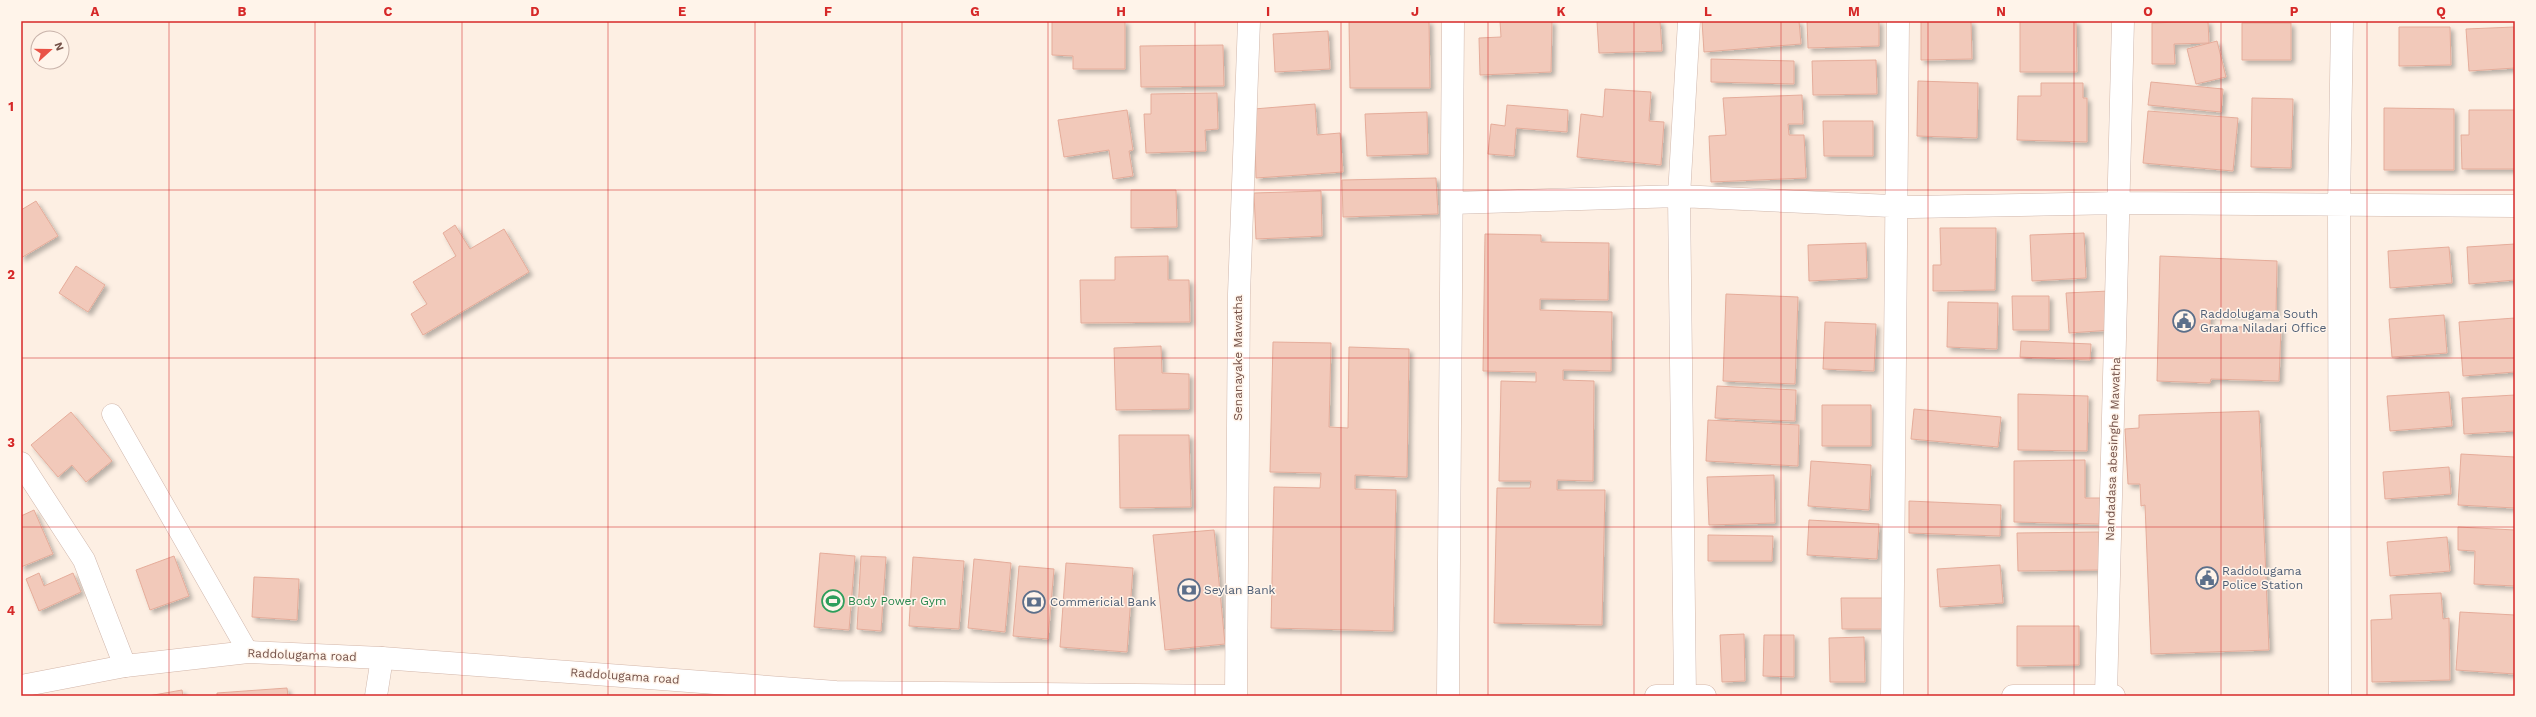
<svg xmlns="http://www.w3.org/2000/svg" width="2536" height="717" font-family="'Work Sans',sans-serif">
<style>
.building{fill:#f2c9ba;stroke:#e5ac9a;filter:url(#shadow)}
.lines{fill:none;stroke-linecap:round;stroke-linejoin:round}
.lane-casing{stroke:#d0b7ac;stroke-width:21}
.street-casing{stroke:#d0b7ac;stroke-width:23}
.secondary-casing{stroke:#d3b6a9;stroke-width:23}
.lane{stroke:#fff;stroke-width:20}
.street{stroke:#fff;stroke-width:22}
.secondary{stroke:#fff;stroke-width:22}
.grid{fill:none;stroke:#d62828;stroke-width:1;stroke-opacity:0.55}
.labels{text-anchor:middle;stroke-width:3;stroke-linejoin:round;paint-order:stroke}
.service-label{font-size:12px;fill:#4e5e75;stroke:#fff4ea;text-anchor:start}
.street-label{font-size:12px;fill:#755249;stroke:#fff4ea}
.leisure-label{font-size:12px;fill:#27864d;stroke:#fff4ea;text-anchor:start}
.neatline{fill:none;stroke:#d62828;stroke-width:1.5}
.grid-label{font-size:13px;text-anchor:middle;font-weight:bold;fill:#d62828}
</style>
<defs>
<filter id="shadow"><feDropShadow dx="3.5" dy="3.5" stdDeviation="2" flood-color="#0004"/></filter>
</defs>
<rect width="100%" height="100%" fill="#fdefe3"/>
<path class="building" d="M 1052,21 L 1125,21 L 1125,69 L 1073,69 L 1073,56 L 1052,55 Z
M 1349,21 L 1429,21 L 1430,88 L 1350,88 Z
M 1500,21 L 1552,21 L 1551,72 L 1480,75 L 1479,38 L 1501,37 Z
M 1597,21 L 1660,21 L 1662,51 L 1599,53 Z
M 1702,21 L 1799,21 L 1801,44 L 1704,52 Z
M 1807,21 L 1879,21 L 1879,46 L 1808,48 Z
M 1921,21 L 1971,21 L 1972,59 L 1921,60 Z
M 2020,21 L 2076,21 L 2077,72 L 2020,72 Z
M 2208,21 L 2209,43 L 2174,44 L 2175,64 L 2152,64 L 2152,23 Z
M 2242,23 L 2291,23 L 2291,60 L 2242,60 Z
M 2399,27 L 2450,27 L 2451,65 L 2399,66 Z
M 2514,27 L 2515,68 L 2469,71 L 2466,29 Z
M 1328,31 L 1330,69 L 1275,72 L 1273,34 Z
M 2217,41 L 2226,77 L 2196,84 L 2187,49 Z
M 1223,45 L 1224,86 L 1141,87 L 1140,46 Z
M 1711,59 L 1794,61 L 1794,84 L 1711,82 Z
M 1876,60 L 1877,94 L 1813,95 L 1812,61 Z
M 1918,81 L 1978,83 L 1977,138 L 1917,136 Z
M 2151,82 L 2223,89 L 2221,112 L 2148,105 Z
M 2041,83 L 2083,83 L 2083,98 L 2087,98 L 2087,142 L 2017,140 L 2018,96 L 2041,96 Z
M 1605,89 L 1651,92 L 1649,121 L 1664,122 L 1661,165 L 1577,157 L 1581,114 L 1603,117 Z
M 1217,93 L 1218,129 L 1205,130 L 1206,151 L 1146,153 L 1144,114 L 1151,114 L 1151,94 Z
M 1802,95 L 1803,124 L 1788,124 L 1789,135 L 1804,135 L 1806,178 L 1711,182 L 1709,136 L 1726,135 L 1723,98 Z
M 2252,98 L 2293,99 L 2291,168 L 2251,167 Z
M 1315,104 L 1317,135 L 1340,133 L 1343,172 L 1256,178 L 1254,109 Z
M 1507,105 L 1568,110 L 1567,132 L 1516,128 L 1514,156 L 1488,154 L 1491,124 L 1505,126 Z
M 2384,108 L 2454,109 L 2454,170 L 2384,170 Z
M 1127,110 L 1133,150 L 1129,151 L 1133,176 L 1113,179 L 1109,150 L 1064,157 L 1058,120 Z
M 2469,110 L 2515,110 L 2515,169 L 2462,169 L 2461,135 L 2469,135 Z
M 2148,111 L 2238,118 L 2233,171 L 2143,163 Z
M 1427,112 L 1428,154 L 1367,156 L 1365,114 Z
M 1823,121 L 1873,121 L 1873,156 L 1824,156 Z
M 1436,178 L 1438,214 L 1343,217 L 1342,180 Z
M 1131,190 L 1176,190 L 1177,227 L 1131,228 Z
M 1321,191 L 1322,236 L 1256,239 L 1254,193 Z
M 36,201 L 58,236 L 21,258 L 21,210 Z
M 455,225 L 470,249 L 504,229 L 529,272 L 423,335 L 411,314 L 427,304 L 413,282 L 456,256 L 443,233 Z
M 1940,228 L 1996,228 L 1995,290 L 1933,291 L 1933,265 L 1941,265 Z
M 2084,233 L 2086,278 L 2032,281 L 2030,235 Z
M 1485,234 L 1541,235 L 1541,242 L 1609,243 L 1608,300 L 1540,299 L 1540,310 L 1612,312 L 1611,371 L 1563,370 L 1563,380 L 1594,381 L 1593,481 L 1557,480 L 1557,490 L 1605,490 L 1602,625 L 1494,623 L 1497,488 L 1530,488 L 1531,481 L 1499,481 L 1501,381 L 1536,382 L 1536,372 L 1483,371 Z
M 1866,243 L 1867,278 L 1809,281 L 1808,245 Z
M 2515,244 L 2515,280 L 2469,284 L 2467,247 Z
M 2449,247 L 2452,283 L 2390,288 L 2388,251 Z
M 1168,256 L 1168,280 L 1189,280 L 1190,322 L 1081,323 L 1080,280 L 1115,280 L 1115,257 Z
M 2160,256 L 2277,261 L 2276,316 L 2210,315 L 2210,326 L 2281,328 L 2279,381 L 2211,379 L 2210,383 L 2157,381 Z
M 76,266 L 105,285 L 88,312 L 59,293 Z
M 2109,291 L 2112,330 L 2069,333 L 2066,293 Z
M 1726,294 L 1798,297 L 1795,384 L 1723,381 Z
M 2012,296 L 2049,296 L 2049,330 L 2013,330 Z
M 1948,302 L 1998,303 L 1997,349 L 1947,347 Z
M 2444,315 L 2447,353 L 2392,357 L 2389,319 Z
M 2515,318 L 2515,372 L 2463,376 L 2459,322 Z
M 1825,322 L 1876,324 L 1874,371 L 1823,369 Z
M 2021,341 L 2091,344 L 2090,360 L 2020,357 Z
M 1273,342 L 1331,343 L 1329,427 L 1348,428 L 1349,347 L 1409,349 L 1407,477 L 1355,475 L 1355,489 L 1396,490 L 1393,631 L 1271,628 L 1274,487 L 1320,488 L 1321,473 L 1270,472 Z
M 1161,346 L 1162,373 L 1189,374 L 1189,409 L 1116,410 L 1114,348 Z
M 1717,386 L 1796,390 L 1795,421 L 1715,418 Z
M 2449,392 L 2452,426 L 2390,431 L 2387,396 Z
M 2018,394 L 2088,396 L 2087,451 L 2018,450 Z
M 2515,395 L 2515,431 L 2464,434 L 2462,398 Z
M 1822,405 L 1871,405 L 1871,446 L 1822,446 Z
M 1914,409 L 2001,417 L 1998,447 L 1911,439 Z
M 2259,411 L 2269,650 L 2151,654 L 2145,505 L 2141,506 L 2140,484 L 2128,484 L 2125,429 L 2139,428 L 2139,415 Z
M 71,412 L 112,461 L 86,482 L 72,465 L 58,477 L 31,445 Z
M 1708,420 L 1799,425 L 1798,466 L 1706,461 Z
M 1119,435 L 1189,435 L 1191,507 L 1120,508 Z
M 2461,454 L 2515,457 L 2515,508 L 2458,505 Z
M 2085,460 L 2085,498 L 2100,498 L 2099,524 L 2014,522 L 2014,461 Z
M 1811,461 L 1871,465 L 1869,510 L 1808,506 Z
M 2449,467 L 2451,494 L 2385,499 L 2383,472 Z
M 1774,475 L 1775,523 L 1709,525 L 1707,477 Z
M 1909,501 L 2001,505 L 2000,536 L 1909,533 Z
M 34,510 L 53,554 L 21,567 L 21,516 Z
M 1809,520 L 1879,524 L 1877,559 L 1807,555 Z
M 2458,527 L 2515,530 L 2515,586 L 2474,584 L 2475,551 L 2458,550 Z
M 1214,530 L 1225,644 L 1165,650 L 1153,535 Z
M 2099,532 L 2099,570 L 2018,571 L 2017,533 Z
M 1708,535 L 1773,536 L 1772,561 L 1708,561 Z
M 2447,537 L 2450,571 L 2390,576 L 2387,542 Z
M 820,553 L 855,556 L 849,630 L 814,627 Z
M 174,556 L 189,596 L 150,610 L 136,570 Z
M 861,556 L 886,557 L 881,631 L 857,629 Z
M 913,557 L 964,561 L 959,629 L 909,626 Z
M 974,559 L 1011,563 L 1005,632 L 968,628 Z
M 1066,563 L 1133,568 L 1127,652 L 1060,647 Z
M 2000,565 L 2003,603 L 1940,607 L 1937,569 Z
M 1019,566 L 1054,569 L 1048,639 L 1013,636 Z
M 39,573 L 44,586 L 73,573 L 81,592 L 39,611 L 26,579 Z
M 254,577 L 299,579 L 297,620 L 252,617 Z
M 2441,593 L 2443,619 L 2449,618 L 2450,680 L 2372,682 L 2371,620 L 2392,619 L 2390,595 Z
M 1841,598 L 1885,598 L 1885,629 L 1842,629 Z
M 2460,612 L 2515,615 L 2515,674 L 2456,670 Z
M 2017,626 L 2079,626 L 2079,665 L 2017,666 Z
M 1744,634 L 1745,681 L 1722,682 L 1720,635 Z
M 1764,635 L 1794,635 L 1794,677 L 1763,676 Z
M 1864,637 L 1865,682 L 1830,682 L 1829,638 Z
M 287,688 L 288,696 L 217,696 L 217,693 Z
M 182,690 L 183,696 L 148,696 Z"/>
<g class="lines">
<g class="lane-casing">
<path id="lane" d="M 112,414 L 248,652"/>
</g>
<g class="street-casing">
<path id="street" d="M 1452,203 L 1679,196 L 1912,207 L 2120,203 L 2515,206
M 21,463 L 84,560 L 125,666
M 1685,695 L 1679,196 L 1689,21
M 2106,695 L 2123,21
M 376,696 L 382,658
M 1236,696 L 1239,294 L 1249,21
M 1448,696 L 1453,21
M 1892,696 L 1898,21
M 2340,696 L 2339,206 L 2342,21"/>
</g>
<g class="secondary-casing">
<path id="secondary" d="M 21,686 L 125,666 L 248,652 L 382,658 L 836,692 L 1232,696
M 1656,696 L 1705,696
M 2013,696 L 2114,696"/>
</g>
<use href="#lane" class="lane"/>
<use href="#street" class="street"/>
<use href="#secondary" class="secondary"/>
</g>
<path class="grid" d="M 169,21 L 169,696M 315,21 L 315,696M 462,21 L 462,696M 608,21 L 608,696M 755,21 L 755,696M 902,21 L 902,696M 1048,21 L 1048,696M 1195,21 L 1195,696M 1341,21 L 1341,696M 1488,21 L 1488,696M 1634,21 L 1634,696M 1781,21 L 1781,696M 1928,21 L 1928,696M 2074,21 L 2074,696M 2221,21 L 2221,696M 2367,21 L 2367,696M 21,190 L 2515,190M 21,358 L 2515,358M 21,527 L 2515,527"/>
<defs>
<g id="civic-ring" transform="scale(1.15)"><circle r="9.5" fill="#fff4ea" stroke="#5c6f8a" stroke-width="1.5"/><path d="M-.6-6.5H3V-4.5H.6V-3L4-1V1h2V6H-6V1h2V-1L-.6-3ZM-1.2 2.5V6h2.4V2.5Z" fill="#5c6f8a"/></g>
<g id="bank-ring" transform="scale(1.15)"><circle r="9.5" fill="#fff4ea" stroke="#5c6f8a" stroke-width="1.5"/><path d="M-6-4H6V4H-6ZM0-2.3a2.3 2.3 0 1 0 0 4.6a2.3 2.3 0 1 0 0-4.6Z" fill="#5c6f8a"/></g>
<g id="stadium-ring" transform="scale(1.15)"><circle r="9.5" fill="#fff4ea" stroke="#2e9e5b" stroke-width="1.5"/><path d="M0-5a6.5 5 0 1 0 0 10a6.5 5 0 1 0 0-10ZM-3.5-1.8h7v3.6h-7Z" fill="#2e9e5b"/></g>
</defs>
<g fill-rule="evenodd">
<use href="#civic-ring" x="2184" y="321"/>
<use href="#civic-ring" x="2207" y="578"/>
<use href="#bank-ring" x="1189" y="590"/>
<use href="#stadium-ring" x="833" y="601"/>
<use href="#bank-ring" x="1034" y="602"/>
</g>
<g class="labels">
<g class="service-label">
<text x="2200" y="318">Raddolugama South<tspan x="2200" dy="14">Grama Niladari Office</tspan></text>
<text x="2222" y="575">Raddolugama<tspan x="2222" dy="14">Police Station</tspan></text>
<text x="1204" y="594">Seylan Bank</text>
<text x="1050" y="606">Commericial Bank</text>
</g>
<g class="street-label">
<text transform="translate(1238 358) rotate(-90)" y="4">Senanayake Mawatha</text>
<text transform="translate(2113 449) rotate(-88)" y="4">Nandadasa abesinghe Mawatha</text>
<text transform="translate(302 655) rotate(2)" y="4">Raddolugama road</text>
<text transform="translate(625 676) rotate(4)" y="4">Raddolugama road</text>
</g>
<g class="leisure-label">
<text x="848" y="605">Body Power Gym</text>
</g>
</g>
<rect width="2536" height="717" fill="none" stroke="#fff4ea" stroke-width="44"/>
<g transform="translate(50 50) rotate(69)"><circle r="19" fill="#fff4ea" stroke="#c8b3aa"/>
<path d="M0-3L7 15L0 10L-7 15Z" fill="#e95346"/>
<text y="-6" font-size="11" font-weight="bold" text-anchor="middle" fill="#755249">N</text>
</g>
<rect x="22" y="22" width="2492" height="673" class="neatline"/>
<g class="grid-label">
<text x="95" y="16">A</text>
<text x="242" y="16">B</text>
<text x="388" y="16">C</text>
<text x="535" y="16">D</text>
<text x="682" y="16">E</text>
<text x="828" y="16">F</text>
<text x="975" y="16">G</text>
<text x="1121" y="16">H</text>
<text x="1268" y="16">I</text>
<text x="1415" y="16">J</text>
<text x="1561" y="16">K</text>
<text x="1708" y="16">L</text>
<text x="1854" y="16">M</text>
<text x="2001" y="16">N</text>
<text x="2148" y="16">O</text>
<text x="2294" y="16">P</text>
<text x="2441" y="16">Q</text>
<text x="11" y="111">1</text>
<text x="11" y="279">2</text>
<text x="11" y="447">3</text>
<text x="11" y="615">4</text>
</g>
</svg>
